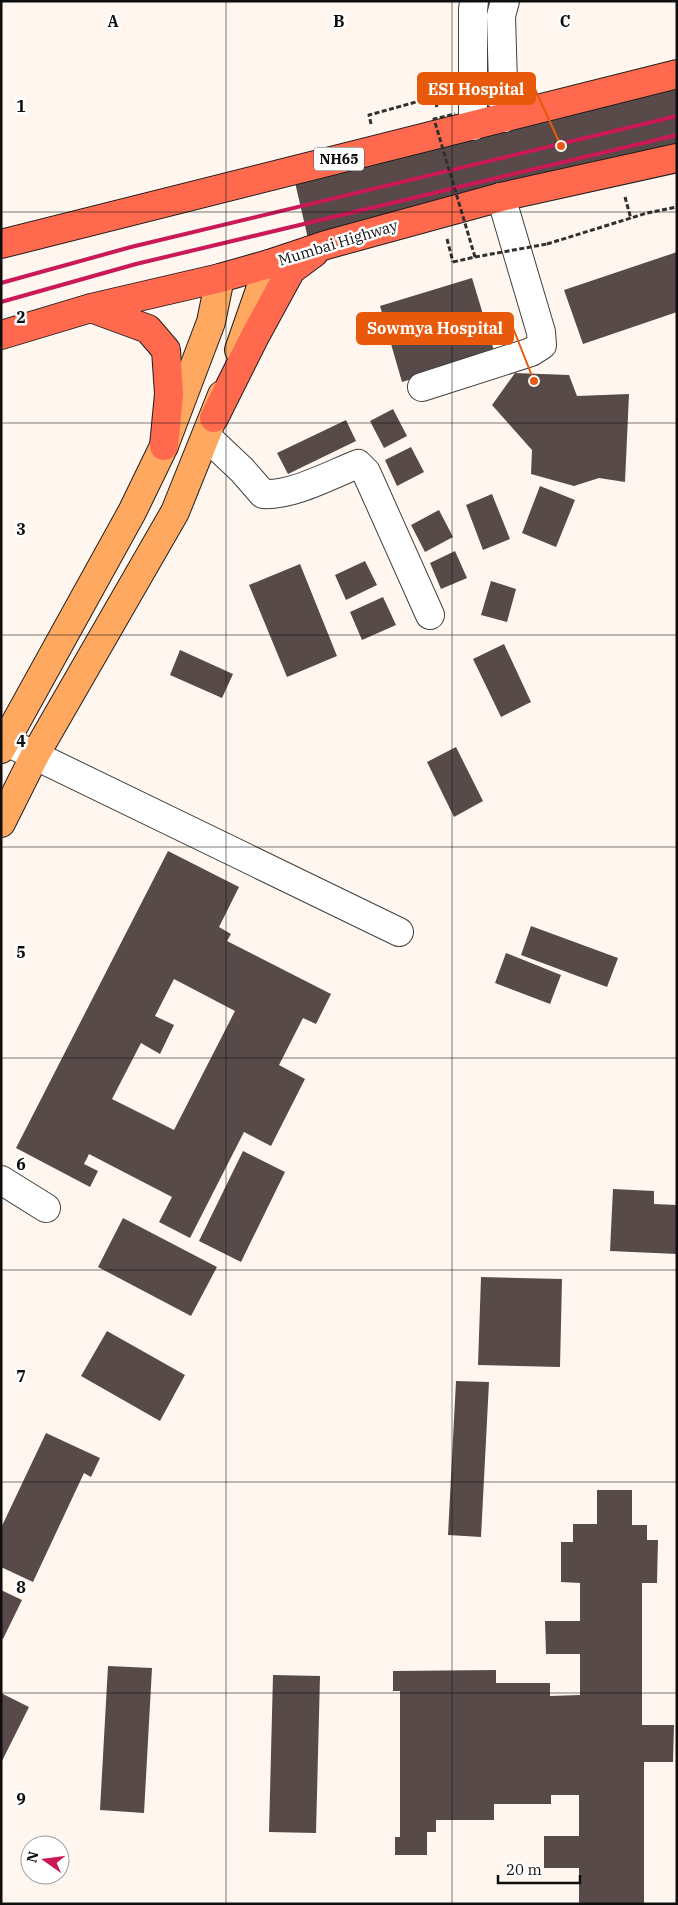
<svg xmlns="http://www.w3.org/2000/svg" width="678" height="1905" font-family="'IBM Plex Serif',serif">
<style>
.building{fill:#584a49;fill-rule:evenodd}
.lines{fill:none;stroke-linecap:round;stroke-linejoin:round}
.minor-casing{stroke:#414141;stroke-width:30}
.major-casing{stroke:#1f1f1f;stroke-width:30}
.highway-casing{stroke:#1f1f1f;stroke-width:30}
.path{stroke:#303030;stroke-width:3;stroke-dasharray:5 2.5;stroke-linecap:butt}
.minor{stroke:#fff;stroke-width:28}
.major{stroke:#ffa85f;stroke-width:28}
.highway{stroke:#ff694d;stroke-width:28}
.rail{stroke:#cb1856;stroke-width:4}
.path-bridge{stroke:#303030;stroke-width:3;stroke-dasharray:5 2.5;stroke-linecap:butt}
.grid{fill:none;stroke:#0e0e0e;stroke-width:1;stroke-opacity:0.55}
.labels{text-anchor:middle;stroke-width:5;stroke-linejoin:round;paint-order:stroke}
.shield{fill:#fff;stroke:#565656;stroke-width:1}
.shield-label{font-size:14px;font-weight:bold;fill:#0e0e0e}
.street-label{font-size:15px;fill:#0e0e0e;stroke:#fff}
.grid-label{font-size:16px;text-anchor:middle;font-weight:bold;fill:#0e0e0e;stroke:#fff;stroke-width:5;stroke-linejoin:round;paint-order:stroke}
.leader{fill:none;stroke:#e8590c;stroke-width:2}
.callout-dot{fill:#e8590c;stroke:#fff;stroke-width:2}
.callout{fill:#e8590c;stroke:#e8590c;stroke-width:2}
.callout-label{font-size:16px;text-anchor:middle;font-weight:bold;fill:#fff}
</style>
<rect width="100%" height="100%" fill="#fff7ef"/>
<path class="building" d="M 677,74 L 677,170 L 312,256 L 291,165 Z
M 677,252 L 677,312 L 583,344 L 564,290 Z
M 472,278 L 495,354 L 402,382 L 380,306 Z
M 515,373 L 569,375 L 577,396 L 629,394 L 625,482 L 599,478 L 574,486 L 531,474 L 532,450 L 492,405 Z
M 393,409 L 407,436 L 384,448 L 370,421 Z
M 346,420 L 356,441 L 288,474 L 277,453 Z
M 411,447 L 424,472 L 397,486 L 385,460 Z
M 540,486 L 575,500 L 556,547 L 522,533 Z
M 492,494 L 510,539 L 483,550 L 466,505 Z
M 439,510 L 453,537 L 425,552 L 411,525 Z
M 455,551 L 467,578 L 441,589 L 430,563 Z
M 365,561 L 377,585 L 346,600 L 335,575 Z
M 300,564 L 337,656 L 287,677 L 249,585 Z
M 491,581 L 516,589 L 507,622 L 481,615 Z
M 383,597 L 396,625 L 362,640 L 350,612 Z
M 504,644 L 531,702 L 501,717 L 473,659 Z
M 180,650 L 233,674 L 222,698 L 170,675 Z
M 456,747 L 483,801 L 454,817 L 427,762 Z
M 168,851 L 239,887 L 219,927 L 231,934 L 227,941 L 331,994 L 316,1024 L 303,1018 L 279,1065 L 305,1079 L 271,1146 L 244,1132 L 190,1238 L 159,1222 L 172,1197 L 89,1154 L 84,1164 L 98,1171 L 90,1187 L 16,1148 ZM 174,979 L 235,1011 L 174,1130 L 112,1099 L 141,1043 L 160,1054 L 174,1025 L 155,1016 Z
M 531,926 L 618,958 L 607,987 L 521,955 Z
M 506,953 L 561,975 L 550,1004 L 495,983 Z
M 243,1151 L 285,1172 L 241,1262 L 199,1241 Z
M 613,1189 L 654,1191 L 654,1204 L 677,1205 L 677,1254 L 610,1251 Z
M 123,1218 L 217,1267 L 191,1316 L 98,1267 Z
M 481,1277 L 562,1279 L 560,1367 L 478,1365 Z
M 107,1331 L 185,1375 L 160,1421 L 81,1376 Z
M 456,1381 L 489,1382 L 481,1537 L 448,1535 Z
M 46,1433 L 100,1458 L 91,1477 L 84,1473 L 33,1582 L 1,1567 L 1,1528 Z
M 597,1490 L 632,1490 L 632,1525 L 647,1525 L 647,1540 L 658,1540 L 657,1583 L 642,1583 L 642,1725 L 674,1725 L 673,1762 L 644,1762 L 644,1904 L 579,1904 L 579,1868 L 544,1868 L 544,1836 L 579,1836 L 579,1795 L 551,1795 L 551,1804 L 494,1804 L 494,1820 L 436,1820 L 436,1832 L 427,1832 L 427,1855 L 395,1855 L 395,1837 L 400,1837 L 400,1691 L 393,1691 L 393,1671 L 496,1670 L 496,1683 L 550,1683 L 550,1696 L 580,1695 L 580,1654 L 546,1654 L 545,1621 L 580,1621 L 580,1583 L 561,1582 L 561,1542 L 573,1542 L 573,1524 L 597,1524 Z
M 1,1590 L 22,1600 L 3,1639 L 1,1638 Z
M 108,1666 L 152,1668 L 144,1813 L 100,1810 Z
M 273,1675 L 320,1676 L 316,1833 L 269,1832 Z
M 1,1693 L 29,1707 L 1,1763 Z"/>
<g class="lines">
<g class="minor-casing">
<path id="minor" d="M 504,118 L 501,16 L 505,1
M 473,126 L 473,10 L 474,1
M 422,387 L 531,352 L 542,345 L 541,332 L 501,197
M 207,437 L 242,470 L 263,494 C 292,496 330,475 358,464 L 366,472 L 430,615
M 5,741 L 399,932
M 1,1180 L 46,1208"/>
</g>
<g class="major-casing">
<path id="major" d="M 239,350 L 269,264
M 1,749 L 132,512 L 164,446 L 211,322 L 220,278
M 1,823 L 35,755 L 175,512 L 222,395"/>
</g>
<g class="highway-casing">
<path id="highway" d="M 1,244 L 677,74
M 91,308 L 148,329 L 166,350 L 169,394 L 164,446
M 1,335 L 91,308 L 220,278 L 269,264 L 326,245 L 501,197 L 677,158
M 214,418 L 255,336 L 291,270 L 314,253"/>
</g>
<path class="path" d="M 371,124 L 369,115 L 434,97 L 437,107
M 625,197 L 631,219
M 447,239 L 453,262
M 547,244 L 647,213 L 677,207"/>
<use href="#minor" class="minor"/>
<use href="#major" class="major"/>
<use href="#highway" class="highway"/>
<path class="rail" d="M 1,283 L 131,247 L 677,116
M 1,302 L 136,264 L 677,135"/>
<path class="path-bridge" d="M 475,257 L 547,244
M 453,262 L 475,257 L 434,119 L 455,114"/>
</g>
<path class="grid" d="M 226,1 L 226,1904M 452,1 L 452,1904M 1,212 L 677,212M 1,423 L 677,423M 1,635 L 677,635M 1,847 L 677,847M 1,1058 L 677,1058M 1,1270 L 677,1270M 1,1482 L 677,1482M 1,1693 L 677,1693"/>
<g class="labels">
<rect class="shield" x="314" y="147.5" width="50" height="23" rx="4"/>
<g class="shield-label">
<text x="339" y="164">NH65</text>
</g>
<g class="street-label">
<text transform="translate(338 243) rotate(-17)" y="5">Mumbai Highway</text>
</g>
</g>
<g class="grid-label">
<text x="113" y="27">A</text>
<text x="339" y="27">B</text>
<text x="565" y="27">C</text>
<text x="21" y="112">1</text>
<text x="21" y="323">2</text>
<text x="21" y="535">3</text>
<text x="21" y="747">4</text>
<text x="21" y="958">5</text>
<text x="21" y="1170">6</text>
<text x="21" y="1382">7</text>
<text x="21" y="1593">8</text>
<text x="21" y="1805">9</text>
</g>
<path class="leader" d="M561 146L535 89M534 381L513 328"/>
<g class="callout-dot">
<circle cx="561" cy="146" r="5"/>
<circle cx="534" cy="381" r="5"/>
</g>
<g class="callout">
<rect x="418" y="73" width="117" height="31" rx="5"/>
<rect x="357" y="313" width="156" height="31" rx="5"/>
</g>
<g class="callout-label">
<text x="476" y="95">ESI Hospital</text>
<text x="435" y="334">Sowmya Hospital</text>
</g>
<rect width="678" height="1905" fill="none" stroke="#0e0e0e" stroke-width="5"/>
<g transform="translate(45 1860) rotate(284)"><circle r="24" fill="#ffffff" stroke="#9f9f9f"/>
<path d="M0-4L9 19L0 12L-9 19Z" fill="#cb1856"/>
<text y="-8" font-size="14" font-weight="bold" text-anchor="middle" fill="#0e0e0e">N</text>
</g>
<path d="M498 1875v8h82v-8" fill="none" stroke="#0e0e0e" stroke-width="2.5"/>
<text x="506" y="1875" font-size="15" fill="#0e0e0e" stroke="#ffffff" stroke-width="4" paint-order="stroke">20 m</text>
</svg>
